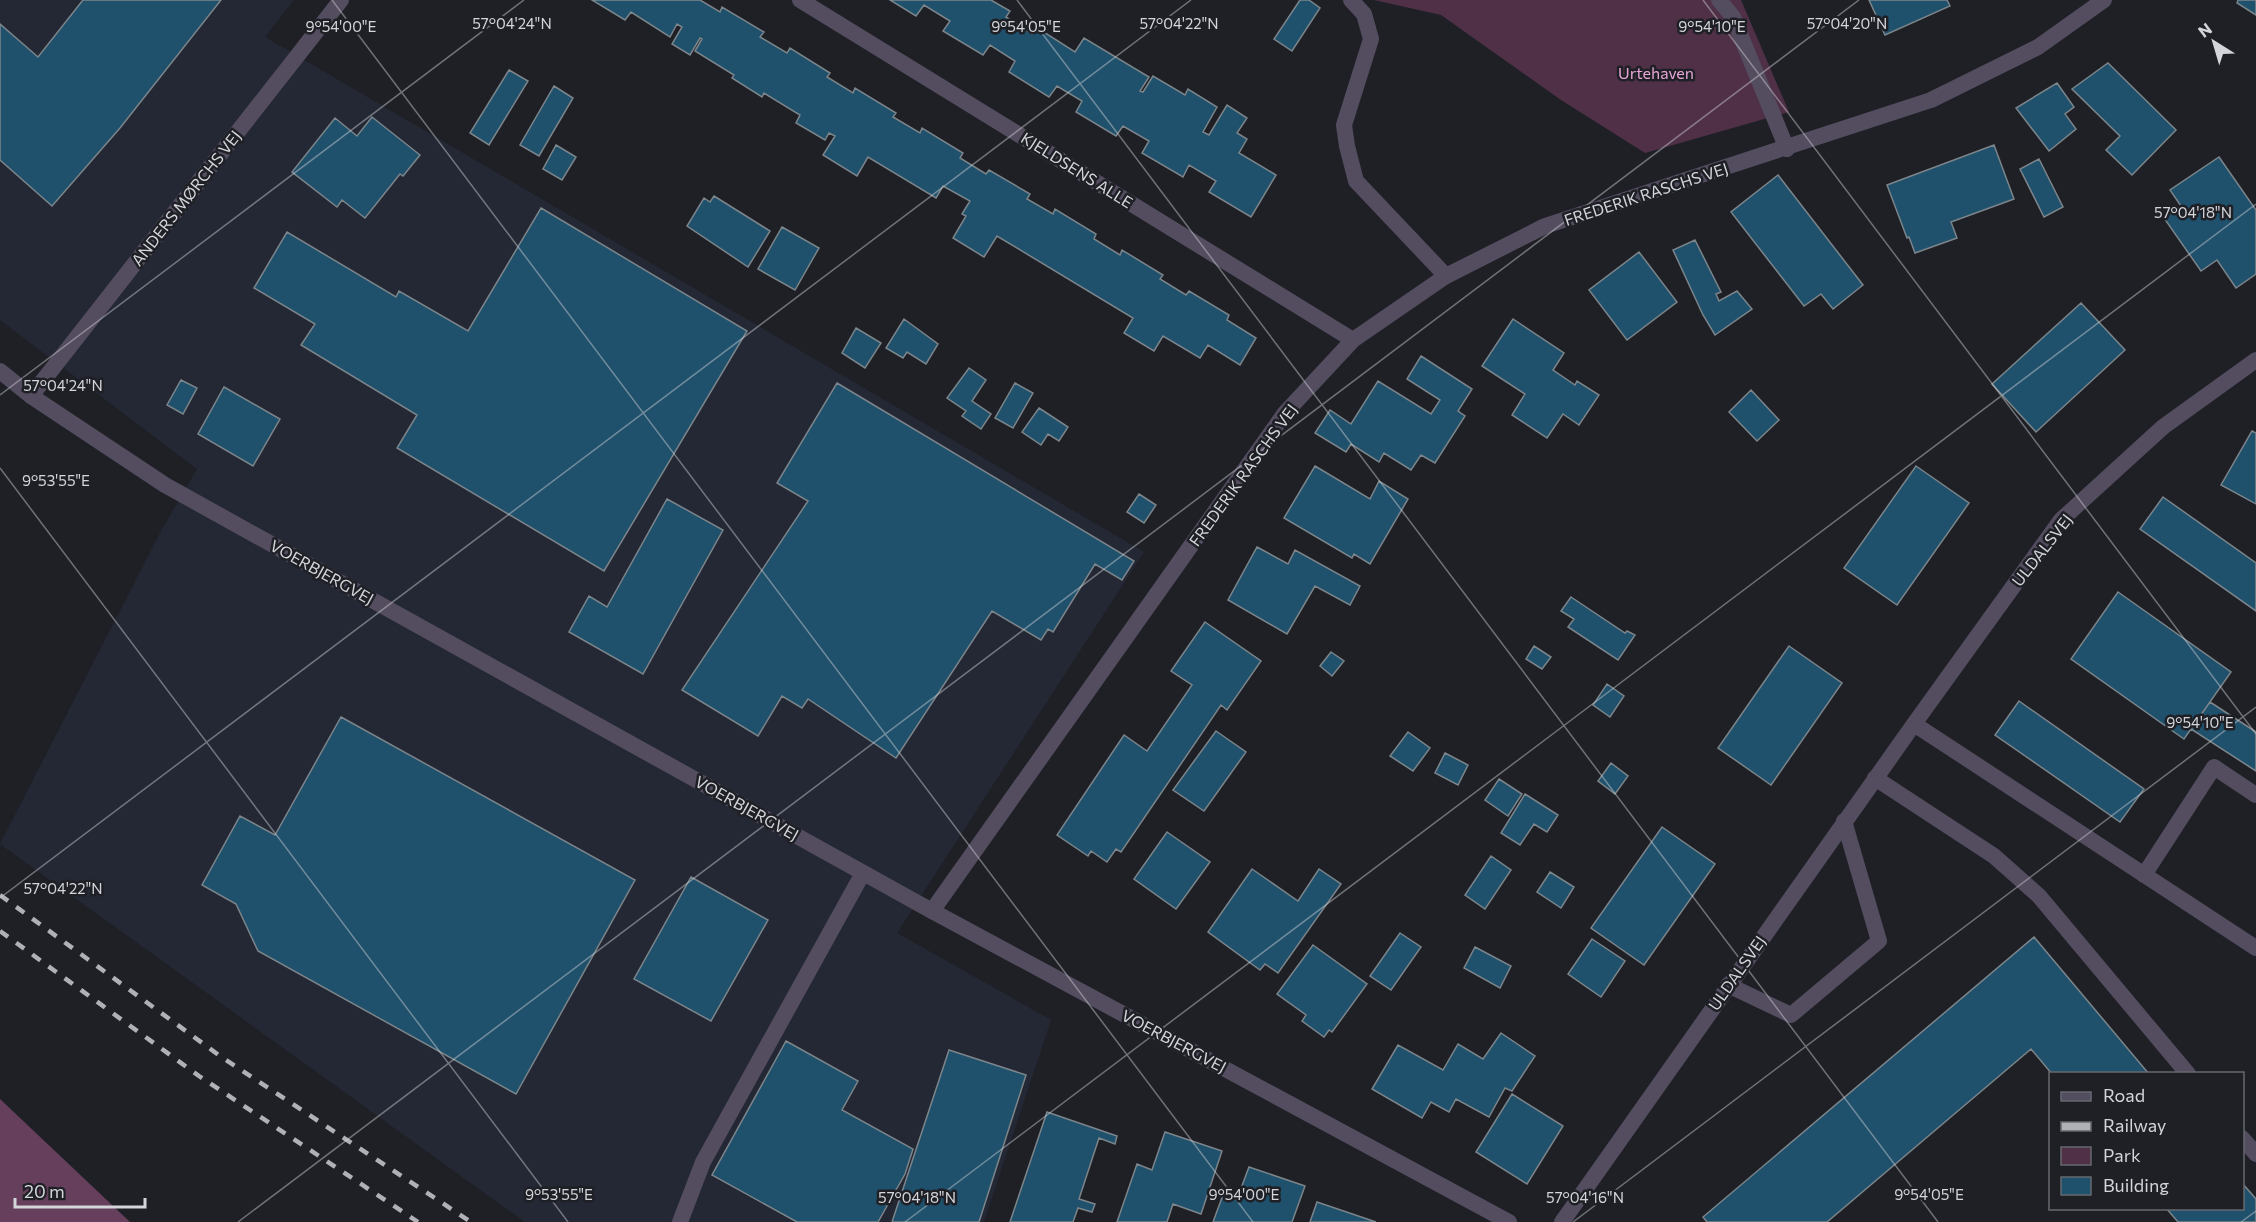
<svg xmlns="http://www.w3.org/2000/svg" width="2256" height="1222" font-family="Commissioner,sans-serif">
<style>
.built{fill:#242834}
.green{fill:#4f3047}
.forest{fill:#663f5d}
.building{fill:#1f506c;stroke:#7c858a;stroke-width:1.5}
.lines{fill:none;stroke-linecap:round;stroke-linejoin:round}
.service{stroke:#544c5f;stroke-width:16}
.minor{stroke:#544c5f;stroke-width:16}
.tertiary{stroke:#544c5f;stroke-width:16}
.rail{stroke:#afb1b6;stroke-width:4.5;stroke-dasharray:10 10;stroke-linecap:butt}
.ticks{fill:none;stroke:#d3d5da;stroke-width:1.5;stroke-opacity:0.45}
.labels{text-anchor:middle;stroke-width:5;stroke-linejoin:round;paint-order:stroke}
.park-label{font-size:16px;fill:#e8a6d7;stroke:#1e2026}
.street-label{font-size:16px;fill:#d3d5da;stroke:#1e2026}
.ticks-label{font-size:15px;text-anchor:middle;fill:#d3d5da;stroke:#1e2026;stroke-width:5;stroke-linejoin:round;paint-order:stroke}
</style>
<rect width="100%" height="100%" fill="#1e2026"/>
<path class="built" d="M 0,0 L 294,0 L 265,37 L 1144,552 L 897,933 L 1051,1020 L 984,1222 L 525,1222 L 0,844 L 161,531 L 197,469 L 0,320 Z"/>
<path class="green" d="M 1374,0 L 1741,0 L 1789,112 L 1645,153 L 1561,100 L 1441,15 Z"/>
<path class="forest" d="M 0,1099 L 130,1222 L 0,1222 Z"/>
<path class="building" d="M 83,0 L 221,0 L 120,128 L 52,206 L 0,160 L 0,24 L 38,57 Z
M 592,0 L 700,0 L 720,12 L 722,7 L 764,32 L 760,37 L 787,53 L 790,48 L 830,73 L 827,77 L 853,93 L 855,88 L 896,113 L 893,117 L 920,133 L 922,128 L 963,153 L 960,158 L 986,174 L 989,170 L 1030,194 L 1027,199 L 1053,214 L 1055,209 L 1096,234 L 1094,239 L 1120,255 L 1122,250 L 1163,275 L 1160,279 L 1186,295 L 1189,291 L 1229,315 L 1227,320 L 1256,338 L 1240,365 L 1208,345 L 1200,358 L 1163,336 L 1154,351 L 1124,333 L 1133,318 L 997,236 L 984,257 L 953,238 L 966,216 L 962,214 L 970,201 L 943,186 L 936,198 L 868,157 L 857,176 L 823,155 L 835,136 L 829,133 L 825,140 L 796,123 L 800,115 L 764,93 L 762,97 L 732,78 L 734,75 L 695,51 L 702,39 L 700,38 L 690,55 L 672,44 L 682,27 L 677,24 L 670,37 L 631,12 L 625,20 Z
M 890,0 L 991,0 L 1010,11 L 1006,17 L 1032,34 L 1036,27 L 1075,52 L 1084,38 L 1149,77 L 1140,91 L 1143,92 L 1153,76 L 1185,95 L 1188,89 L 1217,107 L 1203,132 L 1209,135 L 1227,105 L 1247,118 L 1237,133 L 1247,139 L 1239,153 L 1276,175 L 1251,217 L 1209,192 L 1216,181 L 1189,165 L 1183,177 L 1142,153 L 1149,141 L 1123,126 L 1116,136 L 1076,112 L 1082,101 L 1057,86 L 1049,97 L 1009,72 L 1015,61 L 990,45 L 983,55 L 943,31 L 950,21 L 924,5 L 916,16 Z
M 1300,0 L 1309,0 L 1320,8 L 1292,51 L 1274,39 Z
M 1869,0 L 1947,0 L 1950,6 L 1885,35 Z
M 2238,0 L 2256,0 L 2256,15 L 2237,3 Z
M 2108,63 L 2176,130 L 2132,175 L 2106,150 L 2120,136 L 2072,89 Z
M 509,70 L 528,81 L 489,145 L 470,133 Z
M 2057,83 L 2074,107 L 2065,114 L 2076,129 L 2049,151 L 2016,108 Z
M 554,86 L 573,98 L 539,156 L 520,145 Z
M 372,117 L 420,155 L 403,176 L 400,174 L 365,218 L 342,200 L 337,207 L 292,172 L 335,118 L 357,136 Z
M 556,145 L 576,157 L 562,180 L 543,169 Z
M 1994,145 L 2014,199 L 1951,222 L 1957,238 L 1915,253 L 1909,237 L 1907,238 L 1887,185 Z
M 2219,157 L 2256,210 L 2256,274 L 2236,288 L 2217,260 L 2201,271 L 2164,218 L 2181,206 L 2170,190 Z
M 2039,159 L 2063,207 L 2044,217 L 2020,169 Z
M 1778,175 L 1863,285 L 1833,309 L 1821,294 L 1804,306 L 1731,212 Z
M 714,196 L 770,231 L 748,267 L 687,226 L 704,198 L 710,202 Z
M 541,208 L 747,331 L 604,571 L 397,448 L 417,415 L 301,345 L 315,324 L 254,288 L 287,232 L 396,297 L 399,291 L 468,331 Z
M 782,227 L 819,248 L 795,290 L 758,269 Z
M 1695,240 L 1721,292 L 1716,294 L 1719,301 L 1737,291 L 1752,309 L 1715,335 L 1703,315 L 1673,250 Z
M 1639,252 L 1677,302 L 1627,340 L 1589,290 Z
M 2081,303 L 2125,350 L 2036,432 L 1992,384 Z
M 904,319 L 938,344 L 926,364 L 907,352 L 903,358 L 886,348 Z
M 1513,319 L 1564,353 L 1553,370 L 1575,385 L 1577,381 L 1599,395 L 1579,425 L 1563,414 L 1547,438 L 1512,415 L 1525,394 L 1482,366 Z
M 856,328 L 881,343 L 865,368 L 842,353 Z
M 1421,356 L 1472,389 L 1458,411 L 1465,416 L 1435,463 L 1421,455 L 1411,470 L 1384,453 L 1379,462 L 1351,444 L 1346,452 L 1315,433 L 1330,410 L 1351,424 L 1378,381 L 1431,414 L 1440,400 L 1407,379 Z
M 969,368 L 986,380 L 972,401 L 991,414 L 981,429 L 962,416 L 966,411 L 947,398 Z
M 181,380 L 197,388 L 183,414 L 167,405 Z
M 837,383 L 1134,561 L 1122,580 L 1095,564 L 1053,632 L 1048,629 L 1041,640 L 992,611 L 896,758 L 808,699 L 802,708 L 782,696 L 758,736 L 682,690 L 808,501 L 777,483 Z
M 1015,383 L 1033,393 L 1013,428 L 995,418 Z
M 224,387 L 280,419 L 253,466 L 198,434 Z
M 1751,390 L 1779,420 L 1757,441 L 1729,412 Z
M 1039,408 L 1068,427 L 1059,441 L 1048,434 L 1041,445 L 1022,432 Z
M 2252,431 L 2256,433 L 2256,504 L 2221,485 Z
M 1315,466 L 1370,499 L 1379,481 L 1408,499 L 1370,564 L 1354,554 L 1352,558 L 1284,518 Z
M 1916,466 L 1969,503 L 1897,605 L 1844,568 Z
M 1139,494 L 1156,505 L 1144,523 L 1127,512 Z
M 2163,497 L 2256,563 L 2256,611 L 2140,529 Z
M 667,499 L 723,530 L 643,674 L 569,632 L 589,596 L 607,607 Z
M 1257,547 L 1288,564 L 1295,550 L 1360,586 L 1350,605 L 1315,586 L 1287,634 L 1228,600 Z
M 2118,592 L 2231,672 L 2184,739 L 2071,659 Z
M 1571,597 L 1625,633 L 1627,631 L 1635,635 L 1618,660 L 1568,627 L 1574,619 L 1561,611 Z
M 1205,622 L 1261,661 L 1227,710 L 1221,705 L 1121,852 L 1116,849 L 1107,862 L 1091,851 L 1088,856 L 1057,835 L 1124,735 L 1147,751 L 1192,685 L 1171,671 Z
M 1534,646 L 1551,657 L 1542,669 L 1526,659 Z
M 1789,646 L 1842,683 L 1771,785 L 1718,748 Z
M 1331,652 L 1344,661 L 1332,676 L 1320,666 Z
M 1607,684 L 1624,696 L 1610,717 L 1593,705 Z
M 2019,701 L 2144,789 L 2120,822 L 1995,735 Z
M 2210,702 L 2256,732 L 2256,771 L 2191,729 Z
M 341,717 L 635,880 L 516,1094 L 258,951 L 236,904 L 202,885 L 240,816 L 275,835 Z
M 1216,731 L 1246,752 L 1204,811 L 1173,790 Z
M 1408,732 L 1430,748 L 1413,771 L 1390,756 Z
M 1445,753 L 1468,765 L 1458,785 L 1435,773 Z
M 1611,763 L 1628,776 L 1615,794 L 1598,781 Z
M 1499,779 L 1522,794 L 1508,816 L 1485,800 Z
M 1525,794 L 1558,815 L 1547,832 L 1534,824 L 1520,845 L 1501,833 Z
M 1662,827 L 1715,864 L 1644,965 L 1591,928 Z
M 1167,832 L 1210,862 L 1176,909 L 1134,879 Z
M 1491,856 L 1511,870 L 1485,909 L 1465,895 Z
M 1252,869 L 1298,901 L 1319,869 L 1341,884 L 1278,973 L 1265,964 L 1260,970 L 1208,932 Z
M 1550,872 L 1574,887 L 1561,908 L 1537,892 Z
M 691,877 L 768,920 L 711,1021 L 634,979 Z
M 1400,933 L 1421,947 L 1391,990 L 1370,976 Z
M 2034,937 L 2149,1074 L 2052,1074 L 2031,1049 L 1827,1222 L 1707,1222 L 1703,1217 Z
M 1592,939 L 1625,961 L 1601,997 L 1568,974 Z
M 1313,945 L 1367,984 L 1332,1032 L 1329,1030 L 1324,1037 L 1302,1021 L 1306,1015 L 1277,994 Z
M 1475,947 L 1511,966 L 1500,988 L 1464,968 Z
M 1501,1033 L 1535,1056 L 1512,1091 L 1505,1088 L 1489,1117 L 1456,1099 L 1449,1112 L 1431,1102 L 1422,1118 L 1372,1089 L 1398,1045 L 1443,1070 L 1458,1044 L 1483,1059 Z
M 786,1041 L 858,1081 L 842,1110 L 913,1149 L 905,1174 L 878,1222 L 797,1222 L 712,1175 Z
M 949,1050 L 1026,1075 L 979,1222 L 892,1222 Z
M 1512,1094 L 1563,1126 L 1527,1184 L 1476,1152 Z
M 1047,1112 L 1117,1136 L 1115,1144 L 1099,1138 L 1079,1199 L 1095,1204 L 1092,1212 L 1078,1208 L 1073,1222 L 1010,1222 Z
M 1165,1132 L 1222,1151 L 1201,1214 L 1173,1204 L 1167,1222 L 1117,1222 L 1137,1164 L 1152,1170 Z
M 1249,1167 L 1305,1186 L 1292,1222 L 1213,1222 L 1223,1195 L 1237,1199 Z
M 2242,1183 L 2256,1199 L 2256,1222 L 2178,1222 L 2166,1208 L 2242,1208 Z
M 1317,1202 L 1376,1222 L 1310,1222 Z"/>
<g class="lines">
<path class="service" d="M 1351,0 L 1364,14 L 1371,39 L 1344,125 L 1347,146 L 1356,181 L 1446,276
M 1719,0 L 1733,17 L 1787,149
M 1875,778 L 1994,856 L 2039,896 L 2188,1074
M 1728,985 L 1791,1015 L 1879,941 L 1844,821
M 2242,1138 L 2256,1154
M 680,1222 L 703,1162 L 863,873"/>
<path class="minor" d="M 800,0 L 1353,340
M 31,396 L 341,0
M 1914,724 L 2256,948
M 2144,875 L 2214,767 L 2256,795
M 932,911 L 1285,413 L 1353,340 L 1446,276 L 1545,226 L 1931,100 L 2038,47 L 2104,0
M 1562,1222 L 1914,724 L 2061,520 L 2163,427 L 2256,360"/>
<path class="tertiary" d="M 0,371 L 31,396 L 165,485 L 932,911 L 1509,1222"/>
<path class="rail" d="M 0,895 L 220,1056 L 471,1222
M 0,931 L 199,1076 L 418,1222"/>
</g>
<path class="ticks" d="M 332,0 L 1253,1222M 1017,0 L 1938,1222M 1703,0 L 2256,734M 0,395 L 524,0M 0,468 L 568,1222M 0,898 L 1191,0M 238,1222 L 1859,0M 905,1222 L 2256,204M 1573,1222 L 2256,707M 2241,1222 L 2256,1211"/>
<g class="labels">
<g class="park-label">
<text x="1656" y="79">Urtehaven</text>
</g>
<g class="street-label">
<text transform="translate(1077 170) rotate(32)" y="6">KJELDSENS ALLE</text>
<text transform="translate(1646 194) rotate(-18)" y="6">FREDERIK RASCHS VEJ</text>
<text transform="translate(186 198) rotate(-52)" y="6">ANDERS MØRCHS VEJ</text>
<text transform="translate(1243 475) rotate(-54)" y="6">FREDERIK RASCHS VEJ</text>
<text transform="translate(2042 550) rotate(-52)" y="6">ULDALSVEJ</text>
<text transform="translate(322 572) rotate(29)" y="6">VOERBJERGVEJ</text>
<text transform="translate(747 808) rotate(29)" y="6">VOERBJERGVEJ</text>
<text transform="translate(1737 973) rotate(-55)" y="6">ULDALSVEJ</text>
<text transform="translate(1174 1041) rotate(28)" y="6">VOERBJERGVEJ</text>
</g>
</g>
<g class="ticks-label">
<text x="512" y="29">57°04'24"N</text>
<text x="1179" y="29">57°04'22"N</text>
<text x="1847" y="29">57°04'20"N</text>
<text x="341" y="32">9°54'00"E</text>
<text x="1026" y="32">9°54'05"E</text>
<text x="1712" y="32">9°54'10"E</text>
<text x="2193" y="218">57°04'18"N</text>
<text x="63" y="391">57°04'24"N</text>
<text x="56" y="486">9°53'55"E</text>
<text x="2200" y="728">9°54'10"E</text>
<text x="63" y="894">57°04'22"N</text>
<text x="559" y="1200">9°53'55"E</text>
<text x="1244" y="1200">9°54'00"E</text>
<text x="1929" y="1200">9°54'05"E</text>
<text x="917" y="1203">57°04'18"N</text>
<text x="1585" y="1203">57°04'16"N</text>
</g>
<rect x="2049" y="1072" width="195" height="138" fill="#1e2026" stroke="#66686e" stroke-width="1.5"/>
<rect x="2061" y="1092" width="30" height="9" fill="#544c5f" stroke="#66686e" stroke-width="1.5"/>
<text x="2103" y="1102" font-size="18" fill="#d3d5da">Road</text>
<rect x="2061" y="1122" width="30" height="9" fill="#afb1b6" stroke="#66686e" stroke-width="1.5"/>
<text x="2103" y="1132" font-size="18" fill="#d3d5da">Railway</text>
<rect x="2061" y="1147" width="30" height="18" fill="#4f3047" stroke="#66686e" stroke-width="1.5"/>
<text x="2103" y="1162" font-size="18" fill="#d3d5da">Park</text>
<rect x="2061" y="1177" width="30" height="18" fill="#1f506c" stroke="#66686e" stroke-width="1.5"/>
<text x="2103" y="1192" font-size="18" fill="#d3d5da">Building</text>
<g transform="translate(2214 42) rotate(323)" stroke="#1e2026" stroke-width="4.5" paint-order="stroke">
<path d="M0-4.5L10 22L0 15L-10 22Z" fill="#d3d5da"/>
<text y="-9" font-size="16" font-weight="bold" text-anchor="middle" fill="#d3d5da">N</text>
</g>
<path d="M15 1198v9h130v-9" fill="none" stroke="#d3d5da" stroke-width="3"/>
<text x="24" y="1198" font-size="18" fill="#d3d5da" stroke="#1e2026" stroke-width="4.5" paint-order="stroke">20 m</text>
</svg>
